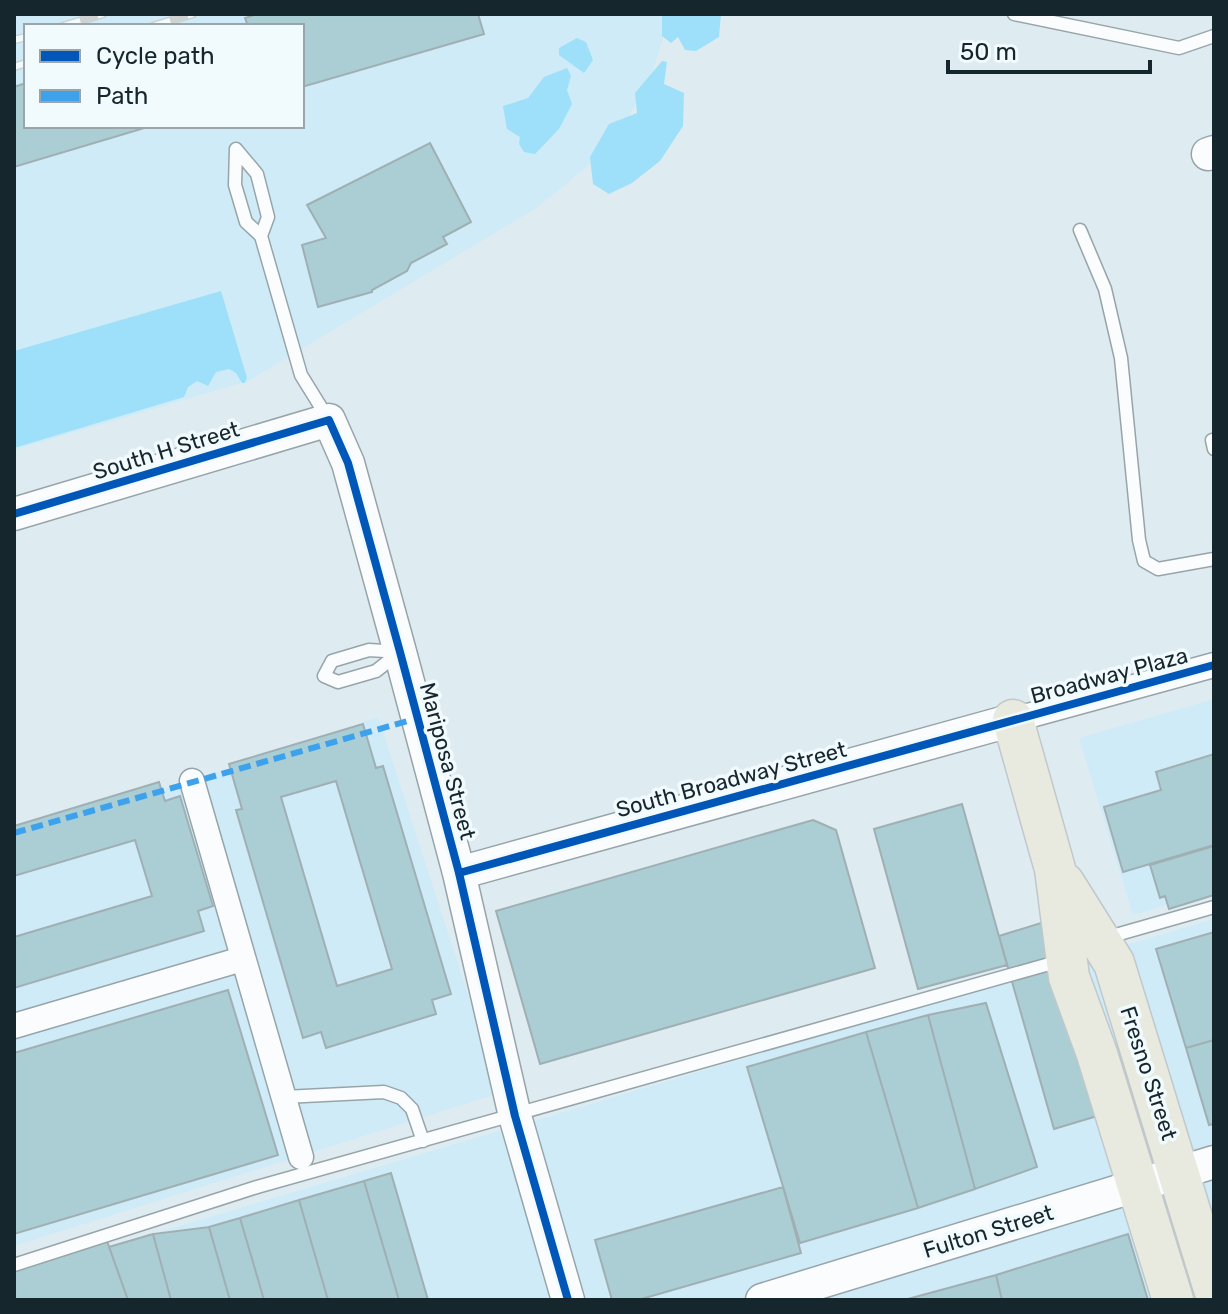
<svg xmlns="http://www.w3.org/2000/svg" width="1228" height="1314" font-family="Rubik,sans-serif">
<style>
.built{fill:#ceebf7;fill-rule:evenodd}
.green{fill:#9ee0f9}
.building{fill:#aaced4;stroke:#a0afb3;stroke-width:2;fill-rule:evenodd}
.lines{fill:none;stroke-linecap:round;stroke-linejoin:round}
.service-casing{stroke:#97a5aa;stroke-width:15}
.minor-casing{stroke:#97a5aa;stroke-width:27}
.tertiary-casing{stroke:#97a5aa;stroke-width:35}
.primary-casing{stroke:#c0c8cc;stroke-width:43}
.service{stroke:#fafcfd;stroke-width:12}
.minor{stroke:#fafcfd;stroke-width:24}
.tertiary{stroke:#fafcfd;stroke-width:32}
.primary{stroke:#e9eadf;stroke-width:40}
.rail-casing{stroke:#cdd2d3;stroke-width:9}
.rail{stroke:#f1fafd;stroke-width:6;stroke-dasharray:18;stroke-linecap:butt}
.quiet{stroke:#3da2eb;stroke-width:6;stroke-dasharray:12 6;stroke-linecap:butt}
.cycleway-casing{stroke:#f1fafd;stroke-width:13}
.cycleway{stroke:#0057b8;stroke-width:8}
.labels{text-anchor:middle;stroke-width:7;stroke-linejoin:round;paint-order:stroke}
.street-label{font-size:22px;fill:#16262d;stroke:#f1fafd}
</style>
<rect width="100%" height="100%" fill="#deecf2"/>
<path class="built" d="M 14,14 L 675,14 L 668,23 L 652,73 L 627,119 L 594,161 L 538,207 L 248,381 L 14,450 ZM 26,26 L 302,26 L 302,126 L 26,126 Z
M 1214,699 L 1214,891 L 1133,915 L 1079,738 Z
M 378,717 L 500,1093 L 14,1246 L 14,832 L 192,781 Z
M 1214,919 L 1214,1300 L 14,1300 L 14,1275 Z"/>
<path class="green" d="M 662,14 L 721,14 L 719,37 L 696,51 L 685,50 L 678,37 L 671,43 L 662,36 Z
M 577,38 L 586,42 L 593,60 L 584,73 L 559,55 L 559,48 Z
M 662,61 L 667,62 L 664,84 L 684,93 L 683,126 L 660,161 L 632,183 L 609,194 L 593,184 L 590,157 L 609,124 L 637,113 L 635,93 Z
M 567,68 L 571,76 L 567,90 L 572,104 L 559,129 L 535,154 L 524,152 L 519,144 L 520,137 L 507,129 L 503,106 L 528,98 L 544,77 Z
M 221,291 L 247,378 L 245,383 L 242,383 L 236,373 L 229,369 L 216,372 L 208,386 L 197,381 L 188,387 L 184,397 L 14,448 L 14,351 Z"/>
<path class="building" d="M 257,14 L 478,14 L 484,34 L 302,87 L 302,26 L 248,26 L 245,18 Z
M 26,83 L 26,126 L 151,126 L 14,167 L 14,87 Z
M 430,143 L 471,222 L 443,237 L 447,244 L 411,263 L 407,271 L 372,290 L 372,292 L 318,307 L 302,245 L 326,238 L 307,205 Z
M 363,724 L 376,768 L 383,766 L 451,994 L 432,1000 L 436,1014 L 326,1048 L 321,1032 L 303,1038 L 236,810 L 242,809 L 229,764 ZM 336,781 L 392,969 L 337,986 L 281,797 Z
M 1214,754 L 1214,845 L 1123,872 L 1104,807 L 1161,790 L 1156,772 Z
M 159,782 L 165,801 L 180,796 L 213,906 L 198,911 L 204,931 L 14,988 L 14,937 L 152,896 L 135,840 L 14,876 L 14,826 Z
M 962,804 L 1007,965 L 918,989 L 874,829 Z
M 813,820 L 836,830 L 875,968 L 540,1064 L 496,911 Z
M 1214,846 L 1214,895 L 1169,909 L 1165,896 L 1160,898 L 1150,865 Z
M 1070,914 L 1127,1107 L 1054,1129 L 999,936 Z
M 1214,932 L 1214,1040 L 1186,1048 L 1156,949 Z
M 228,990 L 278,1155 L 14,1234 L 14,1053 Z
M 986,1003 L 1037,1167 L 975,1189 L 928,1015 Z
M 928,1015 L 975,1189 L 918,1208 L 866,1032 Z
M 866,1032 L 918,1208 L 800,1243 L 747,1067 Z
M 1214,1040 L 1214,1124 L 1209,1125 L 1186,1048 Z
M 391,1173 L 428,1300 L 399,1300 L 364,1181 Z
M 364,1181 L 399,1300 L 328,1300 L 299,1200 Z
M 783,1187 L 801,1253 L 638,1300 L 612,1300 L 595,1240 Z
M 299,1200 L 328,1300 L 264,1300 L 240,1218 Z
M 240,1218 L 264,1300 L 230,1300 L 209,1227 Z
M 209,1227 L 230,1300 L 171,1300 L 153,1234 Z
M 153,1234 L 171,1300 L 128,1300 L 109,1247 Z
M 1128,1234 L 1148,1300 L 1002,1300 L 996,1275 Z
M 107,1241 L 128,1300 L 14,1300 L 14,1269 Z
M 996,1275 L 1002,1300 L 904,1300 Z"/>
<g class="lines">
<g class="service-casing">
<path id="service" d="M 1014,14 L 1179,48 L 1214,36
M 236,149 L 235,185 L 246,222 L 261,236 L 301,375 L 327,417
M 236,149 L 257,174 L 268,217 L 261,236
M 1080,230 L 1105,289 L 1121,358 L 1139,540 L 1144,561 L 1158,569 L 1214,559
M 1212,440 L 1214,449
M 369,650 L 400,652 L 376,671 L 338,682 L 324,676 L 332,661 Z
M 1105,938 L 1214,907
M 284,1097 L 384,1092 L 401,1098 L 412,1109 L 423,1141
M 14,1265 L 257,1187 L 1060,961"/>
</g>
<g class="minor-casing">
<path id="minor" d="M 1013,720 L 1214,665
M 192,781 L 301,1157
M 14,1026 L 242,959"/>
</g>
<g class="tertiary-casing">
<path id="tertiary" d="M 1208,154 L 1214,152
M 14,514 L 329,420 L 348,463 L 400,652 L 459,873 L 515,1116 L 568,1300
M 459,873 L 1013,720
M 762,1300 L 1214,1162"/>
</g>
<g class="primary-casing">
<path id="primary" d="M 1013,720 L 1055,869 L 1069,977 L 1097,1054 L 1173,1300
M 1064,883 L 1114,963 L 1214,1289"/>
</g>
<use href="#service" class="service"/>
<use href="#minor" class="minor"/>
<use href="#tertiary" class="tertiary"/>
<use href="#primary" class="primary"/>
<g class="rail-casing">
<path id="rail" d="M 63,26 L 103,14
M 153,26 L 193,14
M 14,40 L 26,37
M 14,67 L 26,63"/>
</g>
<use href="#rail" class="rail"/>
<path class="quiet" d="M 14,833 L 418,718"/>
<g class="cycleway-casing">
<path id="cycleway" d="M 14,514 L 329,420 L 348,463 L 400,652 L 459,873 L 515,1116 L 568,1300
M 459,873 L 1214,665"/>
</g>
<use href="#cycleway" class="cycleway"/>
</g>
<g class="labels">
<g class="street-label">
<text transform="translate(166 450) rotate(-17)" y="8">South H Street</text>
<text transform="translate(1109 675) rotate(-15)" y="8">Broadway Plaza</text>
<text transform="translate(448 761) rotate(75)" y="8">Mariposa Street</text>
<text transform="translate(731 779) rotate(-15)" y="8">South Broadway Street</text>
<text transform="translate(1149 1073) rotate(72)" y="8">Fresno Street</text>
<text transform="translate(988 1231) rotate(-17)" y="8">Fulton Street</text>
</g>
</g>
<rect width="1228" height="1314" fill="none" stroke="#16262d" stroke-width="32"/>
<rect x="24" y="24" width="280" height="104" fill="#f1fafd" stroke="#99a5aa" stroke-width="2"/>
<rect x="40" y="50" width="40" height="12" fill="#0057b8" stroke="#99a5aa" stroke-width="2"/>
<text x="96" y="64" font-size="24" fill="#16262d">Cycle path</text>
<rect x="40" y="90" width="40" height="12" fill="#3da2eb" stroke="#99a5aa" stroke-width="2"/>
<text x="96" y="104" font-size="24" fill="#16262d">Path</text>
<path d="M948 60v12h202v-12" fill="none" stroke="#16262d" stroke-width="4"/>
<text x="960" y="60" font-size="24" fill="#16262d" stroke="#f1fafd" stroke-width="6" paint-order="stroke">50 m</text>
</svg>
